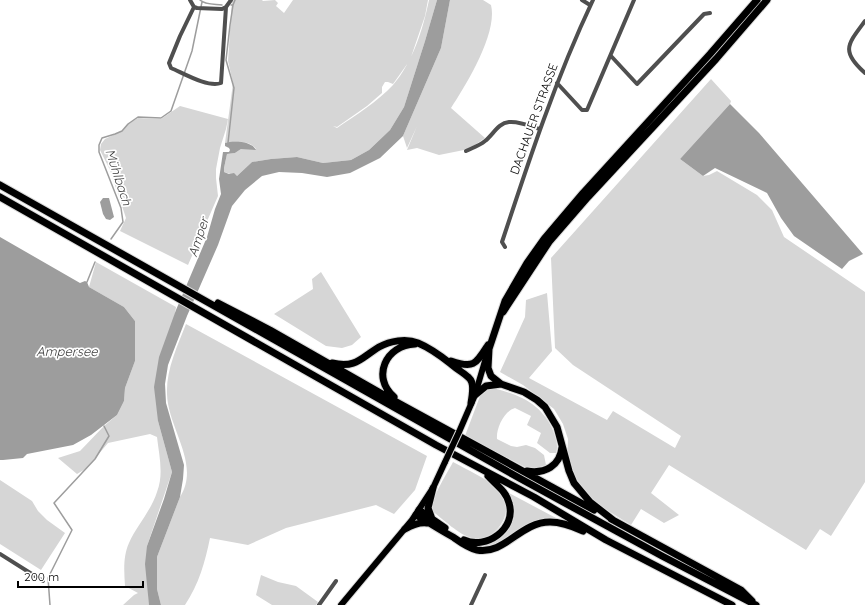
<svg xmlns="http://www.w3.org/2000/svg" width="865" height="605" font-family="Quicksand,sans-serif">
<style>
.green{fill:#d6d6d6}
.water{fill:#9d9d9d}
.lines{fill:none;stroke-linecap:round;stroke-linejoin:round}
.stream{stroke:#9d9d9d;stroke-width:1.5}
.primary-casing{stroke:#dbdbdb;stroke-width:8}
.highway-casing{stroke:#dbdbdb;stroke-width:9}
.street{stroke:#4f4f4f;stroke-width:4}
.primary{stroke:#000;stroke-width:6}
.highway{stroke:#000;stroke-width:7}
.primary-bridge-casing{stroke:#dbdbdb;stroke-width:8;stroke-linecap:butt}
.primary-bridge{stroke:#000;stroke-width:6}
.labels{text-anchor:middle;stroke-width:3.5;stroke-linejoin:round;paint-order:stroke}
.street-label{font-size:12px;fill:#000;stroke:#fff}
.water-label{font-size:13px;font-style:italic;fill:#3e3e3e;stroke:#fff}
</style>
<rect width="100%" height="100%" fill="#fff"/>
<path class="green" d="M 232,0 L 262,0 L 263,1 L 275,0 L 278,3 L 276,6 L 284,13 L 293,0 L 428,0 L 425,16 L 410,60 L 393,84 L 388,82 L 385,82 L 382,87 L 382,93 L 367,106 L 337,127 L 333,126 L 337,128 C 356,115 377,102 393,85 C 413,62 423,29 429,0 L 437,0 L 425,41 L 404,107 L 390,130 L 369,150 L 351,160 L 323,163 L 297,157 L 271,159 L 252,162 L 237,176 L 224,172 L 224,168 L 227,154 L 235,153 L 241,149 L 256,149 C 252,141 233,140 225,143 L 233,83 L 228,61 Z
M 450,0 L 483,0 L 491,5 C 498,33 466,85 451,108 L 485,138 L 469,149 L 439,155 L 417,148 L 407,150 L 417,126 L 407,148 L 403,136 L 441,48 Z
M 711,79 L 731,101 L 730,104 L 680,159 L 703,176 L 709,175 L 717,171 L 757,195 L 772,210 L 784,237 L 865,292 L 865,482 L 831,536 L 820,529 L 806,550 L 669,465 L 651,493 L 679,515 L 664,523 L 641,509 L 631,525 L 597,504 L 585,493 L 572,476 L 567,460 L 568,439 L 563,424 L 554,409 L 523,385 L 500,372 L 525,317 L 526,300 L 547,293 L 552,351 L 529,378 L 607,420 L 613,411 L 675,448 L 681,436 L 573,365 L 555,348 L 551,258 Z
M 180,106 L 228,119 L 226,129 L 220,148 L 216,169 L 216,178 L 218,196 L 188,265 L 120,231 L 126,218 L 110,170 L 100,150 L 101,144 L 105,139 L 122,131 L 128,124 L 138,118 L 161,119 Z
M 96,262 L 176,307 L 158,421 L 172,472 L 147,546 L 149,605 L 123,605 L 134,595 L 138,593 L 125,586 C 124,571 123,556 129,543 C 137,525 151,511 157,492 C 164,474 159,455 157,437 L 150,434 L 108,443 L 87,468 L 77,474 L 58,458 L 80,451 L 104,426 L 117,415 L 124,401 L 125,388 L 135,361 L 135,321 L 124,307 L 89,287 Z
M 321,272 L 361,337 L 352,345 L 342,348 L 326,346 L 274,314 L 313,289 L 312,279 Z
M 186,324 L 427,456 L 415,490 L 394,514 L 376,505 L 286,528 L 248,545 L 210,538 C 205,562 199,584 185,605 L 161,605 L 157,589 L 157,557 L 180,497 C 201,464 168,429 167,394 C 166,370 177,347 186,324 Z
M 492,388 C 518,394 540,403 552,428 C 555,436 559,445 556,453 L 550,453 L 537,443 L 541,433 L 527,425 L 531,416 L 515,408 C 504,411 496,428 497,439 L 511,446 L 517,447 L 526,445 L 535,448 L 544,455 L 546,465 L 534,469 L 527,468 L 465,436 L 480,396 L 483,392 Z
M 453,462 C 462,467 494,483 498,488 C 500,492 504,497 505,501 C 511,520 491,543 472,538 C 459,535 443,519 432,511 C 429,501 448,472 453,462 Z
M 0,480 L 32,501 L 38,511 L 47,520 L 65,533 L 41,570 L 0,544 Z
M 509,493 L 556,518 L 539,520 L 527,524 L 508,538 L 490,548 L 475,547 C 490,545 498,540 508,529 L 510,497 Z
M 261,575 L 278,582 L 296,586 L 318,602 L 316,605 L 272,605 L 256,595 Z"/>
<path class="water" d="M 437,0 L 450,0 L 441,48 L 403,136 L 380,158 L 350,173 L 327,177 L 302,173 L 279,172 L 262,176 L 245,190 L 232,206 L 218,245 L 187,316 L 168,365 L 165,384 L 166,403 L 184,465 L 183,479 L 180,497 L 157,557 L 157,589 L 161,605 L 149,605 L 145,564 L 147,546 L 164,499 L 172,472 L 158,421 L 154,387 L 159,357 L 176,310 L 207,237 L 215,209 L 221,194 L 219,179 L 223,152 L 229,152 L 230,150 L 229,148 L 225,146 L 225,143 C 233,140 252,141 256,150 L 241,149 L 235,153 L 227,154 L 224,168 L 224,172 L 229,174 L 234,173 L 237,176 L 252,162 L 271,159 L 297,157 L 323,163 L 351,160 L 369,150 L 390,130 L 404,107 L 425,41 Z
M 730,104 L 759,133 L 863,254 L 849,261 L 842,269 L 794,236 L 781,218 L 767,193 L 715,168 L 703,176 L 680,159 Z
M 103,198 L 109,198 L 114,217 L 110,220 L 106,219 L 103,214 L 100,202 Z
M 0,237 L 80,283 L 85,281 L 87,282 L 89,287 L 124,307 L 135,321 L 135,361 L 125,388 L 124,401 L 117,415 L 91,435 L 73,445 L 27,454 L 23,458 L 3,460 L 0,460 Z"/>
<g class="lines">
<path class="stream" d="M 200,0 C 205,5 215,4 222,5
M 233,5 L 235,0
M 228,143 L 234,88 L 226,60 L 230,25 L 233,5 L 231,5
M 111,239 L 123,222 L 121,208 L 99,152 L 99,145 L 102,138 L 115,134 L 122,131 L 128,124 L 138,117 L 161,118 L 171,111 L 192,51 L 202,2
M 87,282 L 95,262
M 50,605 L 48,578 L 72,530 L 54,503 L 95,459 L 109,436 L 104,426"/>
<g class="primary-casing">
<path id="primary" d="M 459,432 L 475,395 L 487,354
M 341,605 L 412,520 L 433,488 L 445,462"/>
</g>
<g class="highway-casing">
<path id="highway" d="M 0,185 L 521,479 L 662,556 L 756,605
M 0,197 L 436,445 L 534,497 L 606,540 L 732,605
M 218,303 L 270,330 L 391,399 L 594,510
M 503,312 L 549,242 L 588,197 L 716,59 L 767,0
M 451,361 C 474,369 476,364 488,345
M 332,363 C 356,369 362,357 379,347 C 390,341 406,338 418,343 C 430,348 441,356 451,364 C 470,380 476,375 471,403
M 475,395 L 486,386 L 501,384
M 394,397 C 371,377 386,345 415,344
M 527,471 C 545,474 560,466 562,447
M 419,510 L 445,528
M 416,515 C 428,522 440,530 453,537 C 460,542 468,548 477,550 C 505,555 520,522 550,522 C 562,522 572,526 583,531
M 432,519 L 428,508 L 433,488
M 611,519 L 741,590 L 752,601
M 613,520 L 590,502 L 574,483 L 569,471 L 557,427 L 545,407 L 537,400 L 524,392 L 501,384 L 491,376 L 488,368 L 489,349 L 505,301 L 527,263 L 544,239 L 583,193 L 710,54 L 757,0
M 405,529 C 412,525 419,522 427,523
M 464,540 C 486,550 517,529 509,503 C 506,491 496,485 488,476"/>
</g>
<path class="street" d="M 190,0 L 194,7 L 197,8 L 222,9 L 226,7
M 582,0 L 590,5
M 194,7 L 180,36 L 169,63 L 171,68 C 183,73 208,88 221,83 L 226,7 L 231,0
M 865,21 C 848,44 840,51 865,73
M 611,56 L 637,84 L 704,14 L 710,13
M 557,83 L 582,110 L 587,110 L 634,0
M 466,151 C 472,148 479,146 485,141 C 493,135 498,123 509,122 C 519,121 531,126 540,129
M 505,247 L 502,242 C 529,160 556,78 593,0
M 0,554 L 43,581
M 319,605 L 336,581
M 471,605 L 485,575"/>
<use href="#primary" class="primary"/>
<use href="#highway" class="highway"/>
<g class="primary-bridge-casing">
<path id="primary-bridge" d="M 445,462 L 459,432"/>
</g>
<use href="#primary-bridge" class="primary-bridge"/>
</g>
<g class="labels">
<g class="street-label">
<text transform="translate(534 119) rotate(-70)" y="4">DACHAUER STRASSE</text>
</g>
<g class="water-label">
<text transform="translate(119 177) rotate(72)" y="5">Mühlbach</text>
<text transform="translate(198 237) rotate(-72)" y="5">Amper</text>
<text x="67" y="356">Ampersee</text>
</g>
</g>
<path d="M18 581v6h125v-6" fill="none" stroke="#000000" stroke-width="2"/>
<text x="24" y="581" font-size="12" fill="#000000" stroke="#ffffff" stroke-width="3" paint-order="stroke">200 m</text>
</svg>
